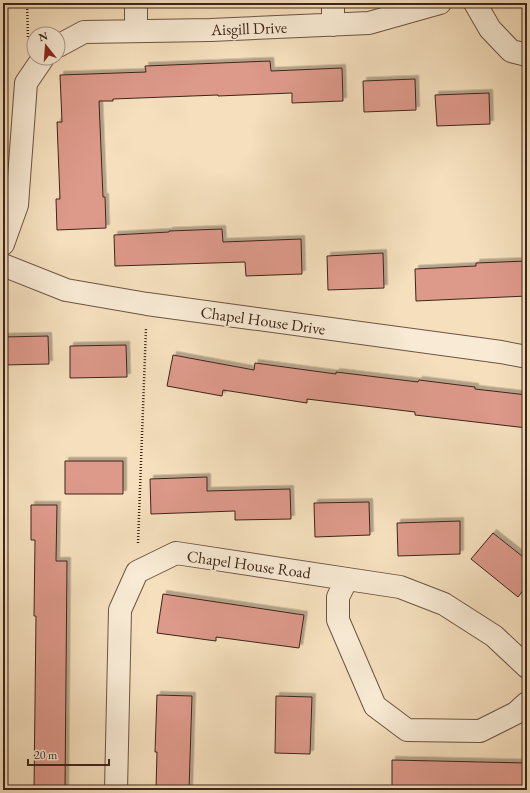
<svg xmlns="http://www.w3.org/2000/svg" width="530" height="793" font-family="'EB Garamond',serif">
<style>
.building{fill:#dd998a;stroke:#3e2519;filter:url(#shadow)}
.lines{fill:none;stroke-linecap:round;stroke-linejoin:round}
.minor-casing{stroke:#6c5442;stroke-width:24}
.path{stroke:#3e2519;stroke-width:2.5;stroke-dasharray:1 2;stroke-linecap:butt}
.minor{stroke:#f8ead4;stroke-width:22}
.labels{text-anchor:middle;stroke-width:3;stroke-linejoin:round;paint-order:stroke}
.street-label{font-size:16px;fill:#3e2519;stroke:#f8ead4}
</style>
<defs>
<filter id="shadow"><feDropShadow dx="3.5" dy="-3.5" stdDeviation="0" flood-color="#0004"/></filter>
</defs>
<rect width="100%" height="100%" fill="#f5dfbd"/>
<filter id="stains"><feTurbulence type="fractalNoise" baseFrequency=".005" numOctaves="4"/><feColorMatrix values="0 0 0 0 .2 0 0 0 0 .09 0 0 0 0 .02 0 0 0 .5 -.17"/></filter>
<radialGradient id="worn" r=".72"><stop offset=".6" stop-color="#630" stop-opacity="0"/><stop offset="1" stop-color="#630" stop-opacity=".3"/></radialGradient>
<path class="building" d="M 270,61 L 271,71 L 342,68 L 343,101 L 292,103 L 292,93 L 218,96 L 218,95 L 113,99 L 113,101 L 99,101 L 103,197 L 105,197 L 106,228 L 57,230 L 56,199 L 60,199 L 57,122 L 62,122 L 60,75 L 146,72 L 145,66 Z
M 415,79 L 416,110 L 364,112 L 363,81 Z
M 489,93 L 490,124 L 437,126 L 435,95 Z
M 222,229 L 223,242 L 301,239 L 302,274 L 246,276 L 245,262 L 115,266 L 114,235 L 169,232 L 169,231 Z
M 383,253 L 384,288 L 328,290 L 327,256 Z
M 527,261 L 527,296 L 416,301 L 415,269 L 476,266 L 476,263 Z
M 48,336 L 49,364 L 3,365 L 3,337 Z
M 126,345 L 127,377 L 70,378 L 70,346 Z
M 173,355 L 254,370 L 255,363 L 336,374 L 336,372 L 418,382 L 419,380 L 475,387 L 475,389 L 527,395 L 527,428 L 415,415 L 415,412 L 307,399 L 307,403 L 223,390 L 222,396 L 167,386 Z
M 65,461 L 123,461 L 123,494 L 65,494 Z
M 207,477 L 207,491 L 290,489 L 291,519 L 235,520 L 235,511 L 151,514 L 150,479 Z
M 369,502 L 370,535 L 315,537 L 314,503 Z
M 31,505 L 57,505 L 56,561 L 67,561 L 65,790 L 34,790 L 36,616 L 34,616 L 35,540 L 31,540 Z
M 460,521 L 460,554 L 398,556 L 397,523 Z
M 493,533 L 527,560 L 527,585 L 518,597 L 471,559 Z
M 163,594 L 304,615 L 299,648 L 216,637 L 216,641 L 157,633 Z
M 157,695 L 192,696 L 189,790 L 156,790 L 157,752 L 155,752 Z
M 276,696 L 312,697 L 310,754 L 275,753 Z
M 392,760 L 527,763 L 527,790 L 392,790 Z"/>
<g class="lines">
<g class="minor-casing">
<path id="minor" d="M 136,3 L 136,31
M 333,3 L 333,25
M 475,3 L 490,29 L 511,51 L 527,55
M 58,46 L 84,32 L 211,30 L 369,23 L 440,3
M 3,244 L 17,205 L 26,83 L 43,58
M 3,265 L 66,290 L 147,304 L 501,352 L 527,357
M 347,579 L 338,597 L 338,620 L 375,706 L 407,730 L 480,731 L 516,713 L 527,703
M 116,790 L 120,610 L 137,572 L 176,553 L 400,587 L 444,604 L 494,636 L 527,667"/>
</g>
<path class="path" d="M 27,3 L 28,38
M 138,543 L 146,328"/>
<use href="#minor" class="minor"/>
</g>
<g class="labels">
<g class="street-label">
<text transform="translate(249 28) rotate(-2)" y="6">Aisgill Drive</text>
<text transform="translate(263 320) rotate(8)" y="6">Chapel House Drive</text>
<text transform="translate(249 564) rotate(8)" y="6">Chapel House Road</text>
</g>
</g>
<rect width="530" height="793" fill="none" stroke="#f5dfbd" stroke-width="16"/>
<rect x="4" y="4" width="522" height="785" fill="none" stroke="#3e2519" stroke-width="2"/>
<rect x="8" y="8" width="514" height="777" fill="none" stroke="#3e2519"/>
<g transform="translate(46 46) rotate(343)"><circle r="19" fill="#f8ead4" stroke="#ae9b89"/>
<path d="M0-3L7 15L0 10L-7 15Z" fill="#8f2418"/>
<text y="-6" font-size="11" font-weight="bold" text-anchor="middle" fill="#3e2519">N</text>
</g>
<path d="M28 759v6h81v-6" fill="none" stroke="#3e2519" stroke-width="2"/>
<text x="34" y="759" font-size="12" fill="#3e2519" stroke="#f8ead4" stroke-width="3" paint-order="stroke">20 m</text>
<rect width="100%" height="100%" filter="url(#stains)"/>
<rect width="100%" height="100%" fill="url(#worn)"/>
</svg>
